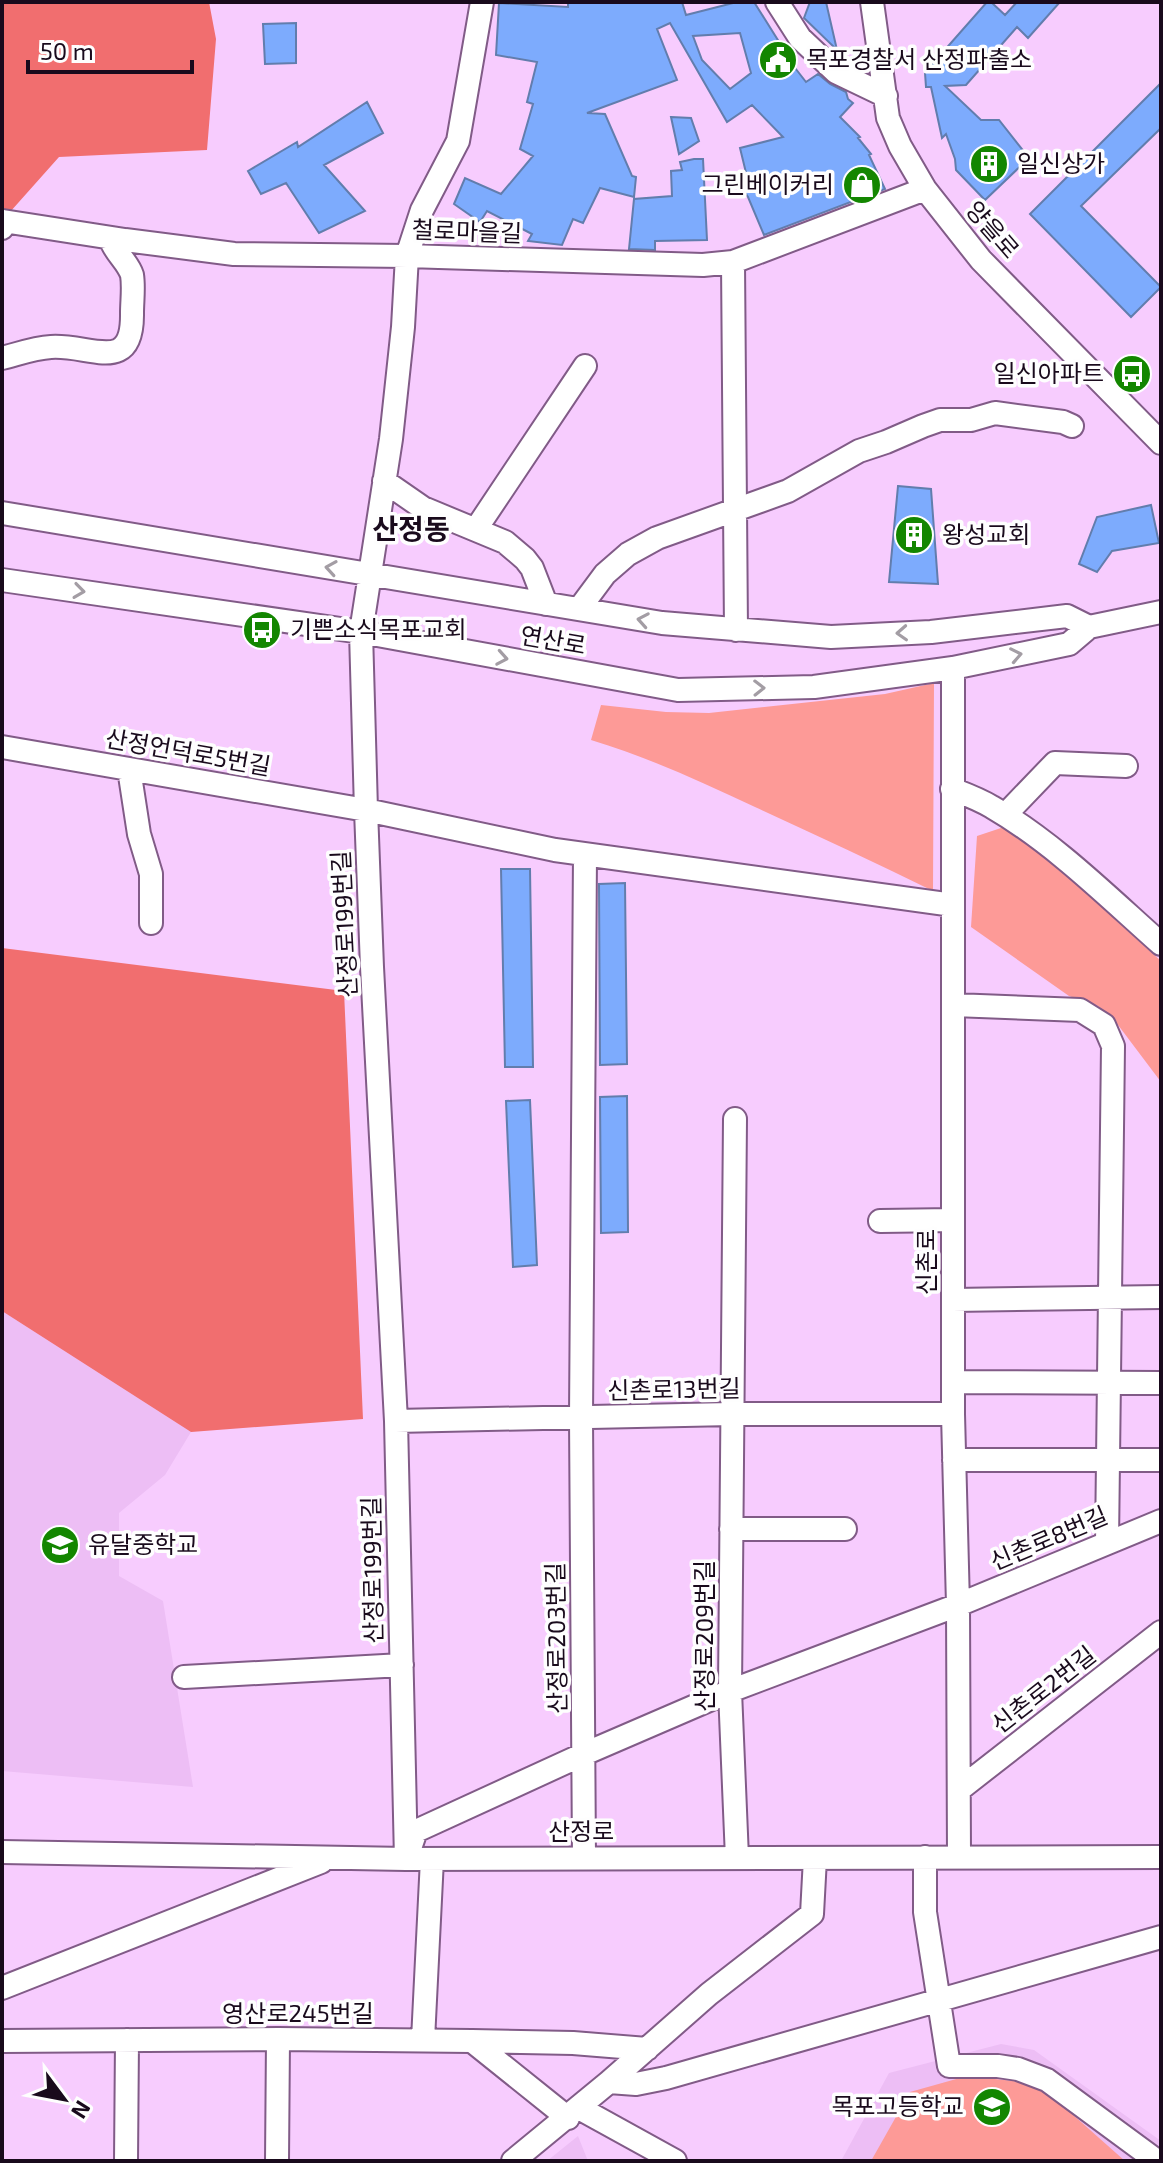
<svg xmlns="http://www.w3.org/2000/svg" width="1163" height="2163" font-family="'Exo 2','Noto Sans KR',sans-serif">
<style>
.built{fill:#edbef5}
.green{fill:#fd9a97}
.forest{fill:#f16e6f}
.building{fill:#7dabfd;stroke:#627dad;stroke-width:2;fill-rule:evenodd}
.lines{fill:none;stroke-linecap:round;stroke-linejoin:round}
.minor-casing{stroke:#815b87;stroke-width:26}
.minor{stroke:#fff;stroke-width:22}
.oneway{stroke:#a39da4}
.labels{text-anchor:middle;stroke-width:7;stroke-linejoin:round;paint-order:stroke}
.poi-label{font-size:24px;fill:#190a1c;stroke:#fefefe;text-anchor:start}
.street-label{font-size:24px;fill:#190a1c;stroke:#fefefe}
.quarter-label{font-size:28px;font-weight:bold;fill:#190a1c;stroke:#fefefe}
</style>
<rect width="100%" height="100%" fill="#f7ccfe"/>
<path class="built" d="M 2,1311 L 191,1432 L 165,1475 L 119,1513 L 119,1576 L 163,1601 L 193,1787 L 2,1771 Z
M 1001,2044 L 1034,2050 L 1161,2141 L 1161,2161 L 841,2161 L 889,2073 Z
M 578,2136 L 588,2161 L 547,2161 Z"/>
<path class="green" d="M 934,683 L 933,891 C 875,862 815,835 755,807 C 701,782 648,757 591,740 L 601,705 L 666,712 L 709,713 L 885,694 Z
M 1007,826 L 1058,867 L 1161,961 L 1161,1082 L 1112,1017 L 1098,1006 L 1069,996 L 971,927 L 977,836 Z
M 967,2076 L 1033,2083 L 1045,2090 L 1125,2161 L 871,2161 L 910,2092 Z"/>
<path class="forest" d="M 2,2 L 209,2 L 216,39 L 207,150 L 59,157 L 2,221 Z
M 2,948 L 344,991 L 363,1419 L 191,1432 L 2,1311 Z"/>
<path class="building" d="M 568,2 L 682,2 L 686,15 L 737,2 L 754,2 L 781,45 L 778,46 L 806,82 L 818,74 L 830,84 L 846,92 L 848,99 L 853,103 L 840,117 L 860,137 L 858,138 L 871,154 L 869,155 L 885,189 L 764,235 L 748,197 L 740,185 L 748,181 L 740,148 L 783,137 L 752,105 L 727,122 L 670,23 L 657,29 L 677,80 L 587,113 L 605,114 L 632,176 L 636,177 L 634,197 L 600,188 L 583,223 L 573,219 L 562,245 L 528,241 L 532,234 L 487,211 L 480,222 L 454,204 L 465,178 L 501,194 L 533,156 L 520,149 L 533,104 L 527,102 L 537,62 L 496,55 L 499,3 L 568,7 ZM 740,33 L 751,73 L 730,89 L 702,60 L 693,36 Z
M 810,2 L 826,2 L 837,50 L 804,18 Z
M 987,2 L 991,2 L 1005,15 L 1017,2 L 1060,2 L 1028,38 L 1017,27 L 966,85 L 945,86 L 981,120 L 999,120 L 1029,158 L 985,200 L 956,170 L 955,159 L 946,134 L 942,138 L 931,87 L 926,87 L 925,73 L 927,68 L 928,69 Z
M 296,23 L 296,63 L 265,64 L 263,24 Z
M 1161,83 L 1161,128 L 1081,206 L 1161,287 L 1131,317 L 1030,214 Z
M 367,102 L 383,133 L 324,165 L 365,211 L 319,233 L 286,183 L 261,194 L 248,171 L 297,142 L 298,147 Z
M 671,117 L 691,118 L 699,141 L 679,154 Z
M 694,159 L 703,159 L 707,240 L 655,241 L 655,250 L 629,249 L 634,199 L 672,196 L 671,171 L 682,170 L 680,162 Z
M 898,486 L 931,489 L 938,584 L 889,582 Z
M 1151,505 L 1159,543 L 1112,551 L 1097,572 L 1079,564 L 1097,517 Z
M 501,869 L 530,869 L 533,1067 L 505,1067 Z
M 625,883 L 627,1064 L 600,1065 L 599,884 Z
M 627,1096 L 628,1232 L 601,1233 L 600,1097 Z
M 530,1100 L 537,1265 L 513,1267 L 506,1101 Z"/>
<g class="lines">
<g class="minor-casing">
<path id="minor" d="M 777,2 L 800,38 L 836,72 L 886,96
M 872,2 L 888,118 L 900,146 L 925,189 L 981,260 L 1161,443
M 2,228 L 3,221 L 125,240 L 234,254 L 407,256 L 703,265 L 733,262 L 925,189
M 733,262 L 736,630
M 2,358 C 18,354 34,348 51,347 C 90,344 133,376 132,313 C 132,301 134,287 132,275 C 128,262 114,252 110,238
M 384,481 L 423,508 L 505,542 L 525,559 L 532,568 L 546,604
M 2,513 L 662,623 L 831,637 L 931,632 L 1067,616 L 1089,627
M 476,529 L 585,366
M 2,580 L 361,632 L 678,690 L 814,687 L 953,668 L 1069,644 L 1089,627 L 1161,612
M 579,609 L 605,574 L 628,554 L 657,538 L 788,491 L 859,451 L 886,442 L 923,426 L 940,420 L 971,420 L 995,413 L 1063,422 L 1072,426
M 953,668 L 953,1414 L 958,1605 L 959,1857
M 2,747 L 366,810 L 555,850 L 953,905
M 129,769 L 139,834 L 151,874 L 151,923
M 952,789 C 965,794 979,799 992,807 C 1054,843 1107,896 1161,944
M 1005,815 L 1055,763 L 1126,766
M 954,1005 L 1080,1010 L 1104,1025 L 1113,1046 L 1107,1543
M 735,1119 L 730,1691 L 737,1858
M 880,1221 L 953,1220
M 953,1300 L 1161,1297
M 953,1382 L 1161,1383
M 396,1421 L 731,1414 L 953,1414
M 954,1460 L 1161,1460
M 731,1529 L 845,1529
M 184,1677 L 402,1665
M 960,1789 L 1161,1632
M 2,1852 L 406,1859 L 1161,1857
M 408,1854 L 416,1831 L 584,1754 L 730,1691 L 958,1605 L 1161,1521
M 925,1857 L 925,1912 L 949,2066 L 998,2066 L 1018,2069 L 1047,2080 L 1157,2161
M 584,1858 L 581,1418 L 585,855
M 406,1859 L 396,1421 L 372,967 L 366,810 L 361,632 L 391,439 L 403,327 L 407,256 L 422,210 L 458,141 L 482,2
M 2,1988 L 321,1862
M 423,2040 L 432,1859
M 2,2041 L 278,2039 L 472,2041 L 568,2118
M 472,2041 L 573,2043 L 647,2049
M 609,2082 L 709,1994 L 812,1914 L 815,1858
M 579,2108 L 675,2161
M 126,2161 L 127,2040
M 277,2161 L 278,2039
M 513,2161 L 609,2082 L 636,2084 L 666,2078 L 1161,1937"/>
</g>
<use href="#minor" class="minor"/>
</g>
<defs><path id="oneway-chevron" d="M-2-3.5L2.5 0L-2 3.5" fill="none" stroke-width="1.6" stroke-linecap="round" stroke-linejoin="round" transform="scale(2)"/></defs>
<g class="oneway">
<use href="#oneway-chevron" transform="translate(331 568) rotate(-171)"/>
<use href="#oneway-chevron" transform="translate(79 591) rotate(8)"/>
<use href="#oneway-chevron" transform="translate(643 620) rotate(-170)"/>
<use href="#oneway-chevron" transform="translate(902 633) rotate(177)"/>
<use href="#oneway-chevron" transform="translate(1016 655) rotate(-11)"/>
<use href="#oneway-chevron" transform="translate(502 658) rotate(10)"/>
<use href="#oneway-chevron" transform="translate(759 688) rotate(-1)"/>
</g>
<defs>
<g id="civic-disc" transform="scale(2)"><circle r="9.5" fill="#138600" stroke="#fefefe"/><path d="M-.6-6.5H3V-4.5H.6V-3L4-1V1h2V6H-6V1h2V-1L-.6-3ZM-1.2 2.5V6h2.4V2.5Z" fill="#fff"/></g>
<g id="building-disc" transform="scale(2)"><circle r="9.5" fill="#138600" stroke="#fefefe"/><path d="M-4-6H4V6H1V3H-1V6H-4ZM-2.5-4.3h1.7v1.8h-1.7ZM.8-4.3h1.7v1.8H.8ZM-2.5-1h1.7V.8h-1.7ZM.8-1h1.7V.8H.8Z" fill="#fff"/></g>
<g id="shop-disc" transform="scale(2)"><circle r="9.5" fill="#138600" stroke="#fefefe"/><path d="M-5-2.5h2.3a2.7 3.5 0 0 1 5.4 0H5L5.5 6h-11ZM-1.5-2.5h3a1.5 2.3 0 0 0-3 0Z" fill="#fff"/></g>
<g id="bus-disc" transform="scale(2)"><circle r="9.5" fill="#138600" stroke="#fefefe"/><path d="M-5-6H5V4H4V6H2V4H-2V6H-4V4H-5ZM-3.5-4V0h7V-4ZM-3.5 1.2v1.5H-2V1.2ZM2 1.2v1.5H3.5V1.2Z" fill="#fff"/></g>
<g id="school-disc" transform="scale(2)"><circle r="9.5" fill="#138600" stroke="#fefefe"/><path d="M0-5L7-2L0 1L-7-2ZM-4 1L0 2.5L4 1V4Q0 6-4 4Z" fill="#fff"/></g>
</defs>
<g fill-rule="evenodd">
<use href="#civic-disc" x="778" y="60"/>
<use href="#building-disc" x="989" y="164"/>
<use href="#shop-disc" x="862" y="185"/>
<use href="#bus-disc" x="1132" y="374"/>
<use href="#building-disc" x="914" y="535"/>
<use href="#bus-disc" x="262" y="630"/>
<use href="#school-disc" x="60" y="1545"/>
<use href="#school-disc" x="992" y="2107"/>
</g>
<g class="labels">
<g class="poi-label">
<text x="806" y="68">목포경찰서 산정파출소</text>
<text x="1017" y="172">일신상가</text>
<text x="834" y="193" text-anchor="end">그린베이커리</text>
<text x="1104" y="382" text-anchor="end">일신아파트</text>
<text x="942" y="543">왕성교회</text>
<text x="290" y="638">기쁜소식목포교회</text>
<text x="88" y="1553">유달중학교</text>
<text x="964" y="2115" text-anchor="end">목포고등학교</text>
</g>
<g class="street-label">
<text transform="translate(992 230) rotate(49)" y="8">양을로</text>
<text transform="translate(467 232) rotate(2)" y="8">철로마을길</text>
<text transform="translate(553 641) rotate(10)" y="8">연산로</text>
<text transform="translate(188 753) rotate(10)" y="8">산정언덕로5번길</text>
<text transform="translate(345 924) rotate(-93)" y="8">산정로199번길</text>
<text transform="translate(927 1262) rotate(-90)" y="8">신촌로</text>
<text transform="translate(674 1390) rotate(-1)" y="8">신촌로13번길</text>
<text transform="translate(1049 1539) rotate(-23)" y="8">신촌로8번길</text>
<text transform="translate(373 1570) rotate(-91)" y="8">산정로199번길</text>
<text transform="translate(705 1636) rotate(-90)" y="8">산정로209번길</text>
<text transform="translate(557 1638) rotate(-91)" y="8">산정로203번길</text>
<text transform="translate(1044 1690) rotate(-38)" y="8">신촌로2번길</text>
<text x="581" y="1840">산정로</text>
<text x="298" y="2022">영산로245번길</text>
</g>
<g class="quarter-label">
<text x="411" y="539">산정동</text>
</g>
</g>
<rect width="1163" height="2163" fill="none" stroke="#190a1c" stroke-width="8"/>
<g transform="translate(64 2099) rotate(122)" stroke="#fefefe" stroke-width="6" paint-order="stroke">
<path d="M0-6L14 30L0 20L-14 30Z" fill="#190a1c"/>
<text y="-12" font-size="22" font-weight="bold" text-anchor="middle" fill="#190a1c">N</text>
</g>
<path d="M28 60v12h164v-12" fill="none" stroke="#190a1c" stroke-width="4"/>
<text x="40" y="60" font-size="24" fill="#190a1c" stroke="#fefefe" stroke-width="6" paint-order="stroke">50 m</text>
</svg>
